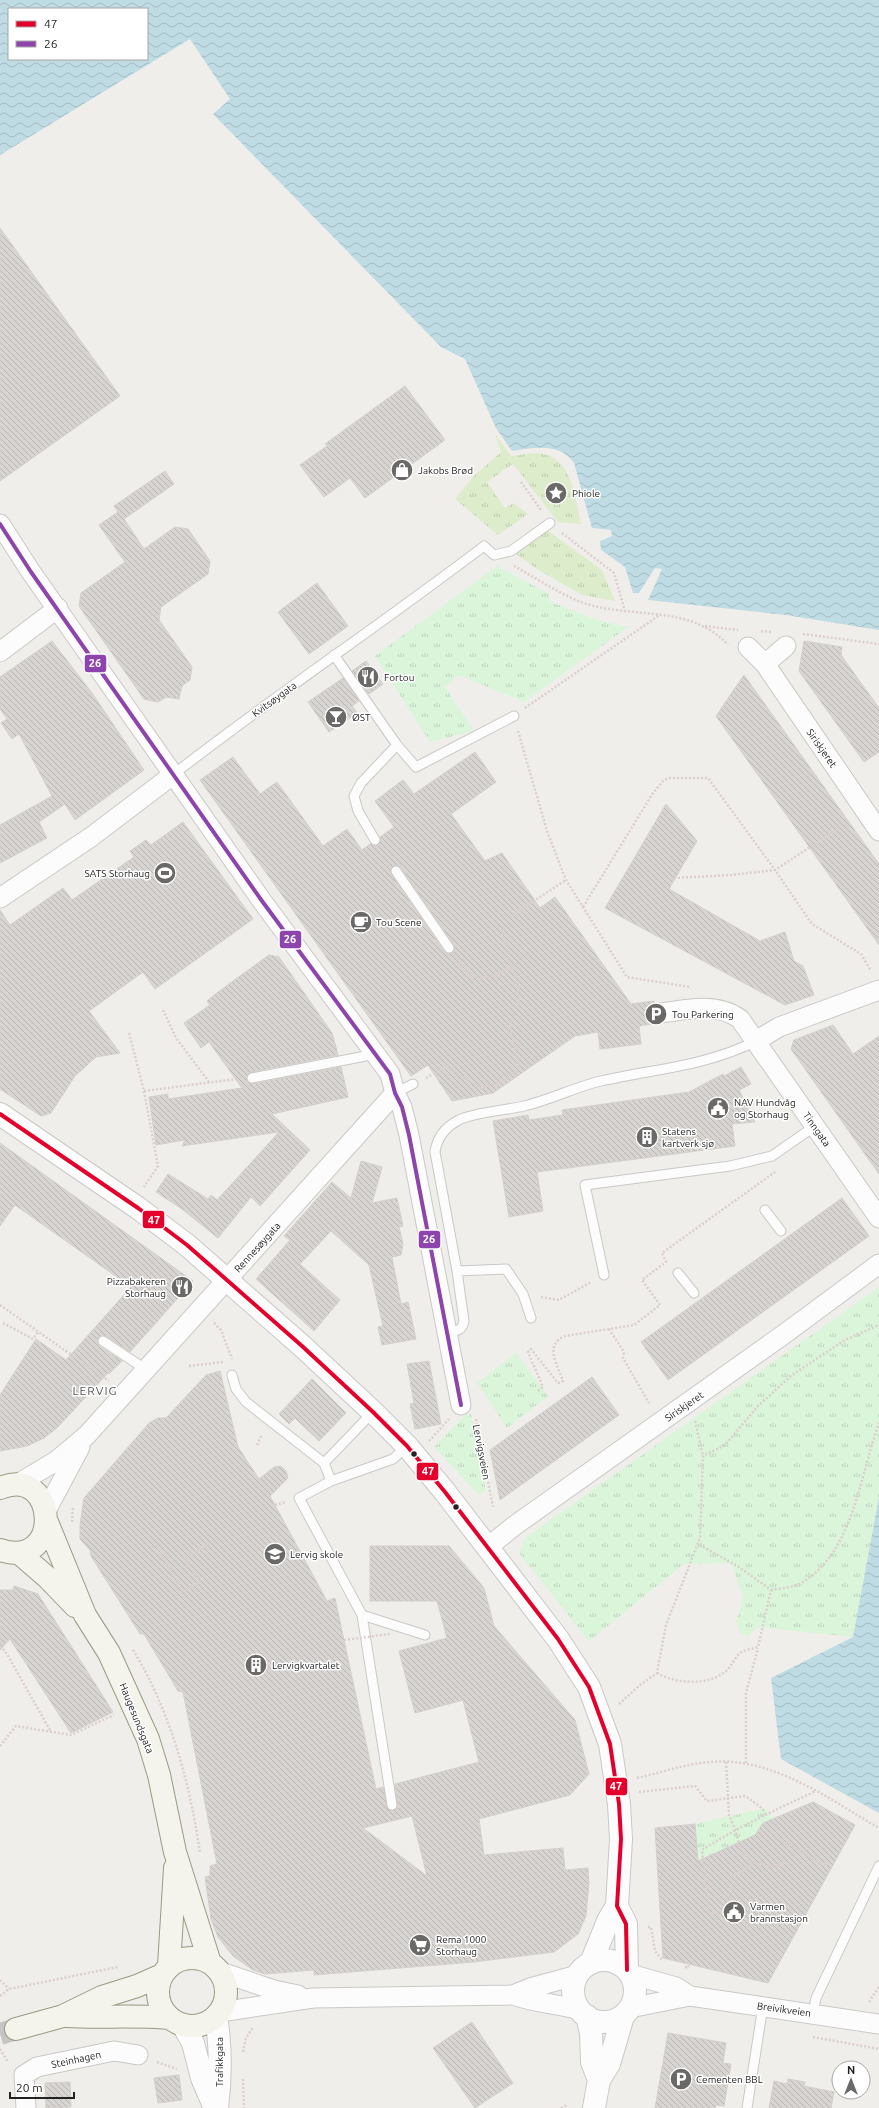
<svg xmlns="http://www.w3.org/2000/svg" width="879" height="2108" font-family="Ubuntu,sans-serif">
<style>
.grass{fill:url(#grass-tufts)}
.park{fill:url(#park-tufts)}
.water{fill:url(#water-waves);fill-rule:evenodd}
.building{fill:url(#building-back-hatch);stroke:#d3d0cc;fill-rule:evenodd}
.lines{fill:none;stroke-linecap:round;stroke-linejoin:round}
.secondary-tunnel{stroke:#c7c5c3;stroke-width:22;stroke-dasharray:22 11;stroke-linecap:butt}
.service-casing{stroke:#c9c8c7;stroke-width:11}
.minor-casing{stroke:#c9c8c7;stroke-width:21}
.tertiary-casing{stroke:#c9c8c7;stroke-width:24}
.secondary-casing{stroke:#999a82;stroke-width:24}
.path{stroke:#dccecd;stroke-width:2.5;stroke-dasharray:2 2;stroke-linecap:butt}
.service{stroke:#fdfcfc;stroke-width:9}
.minor{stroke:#fdfcfc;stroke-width:19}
.tertiary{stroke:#fdfcfc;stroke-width:22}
.secondary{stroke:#f4f4ed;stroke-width:22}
.path-bridge{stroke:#dccecd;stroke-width:2.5;stroke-dasharray:2 2;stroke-linecap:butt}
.bus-1-casing{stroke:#fff;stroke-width:7}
.bus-2-casing{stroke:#fff;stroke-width:7}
.bus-1{stroke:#e4002b;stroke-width:4}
.bus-2{stroke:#8e44ad;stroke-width:4}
.bus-dot{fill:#222;stroke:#fff;stroke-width:1.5}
.labels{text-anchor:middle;stroke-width:3;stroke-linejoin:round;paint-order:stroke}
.poi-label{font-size:10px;fill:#222;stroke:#fff;text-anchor:start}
.street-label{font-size:10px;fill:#222;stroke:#fff}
.quarter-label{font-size:12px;letter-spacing:1px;fill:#555;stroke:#fff}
.line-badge{stroke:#fff;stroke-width:1.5}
.badge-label{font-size:11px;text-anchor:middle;font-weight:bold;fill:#fff}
</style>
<defs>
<pattern id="grass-tufts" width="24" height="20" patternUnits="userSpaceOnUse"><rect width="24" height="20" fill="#ddeccb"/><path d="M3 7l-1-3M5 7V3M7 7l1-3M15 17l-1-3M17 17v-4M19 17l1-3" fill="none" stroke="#bdcaae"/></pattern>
<pattern id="park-tufts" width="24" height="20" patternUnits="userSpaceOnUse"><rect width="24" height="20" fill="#daf5da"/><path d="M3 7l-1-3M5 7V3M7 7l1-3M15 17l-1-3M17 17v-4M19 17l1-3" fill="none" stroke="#bbd2bb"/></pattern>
<pattern id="water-waves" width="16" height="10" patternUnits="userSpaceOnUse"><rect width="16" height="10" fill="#bfdbe3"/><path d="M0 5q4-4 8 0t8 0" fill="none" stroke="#a4bcc2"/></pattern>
<pattern id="building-back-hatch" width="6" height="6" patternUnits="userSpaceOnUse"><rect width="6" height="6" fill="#d7d4d2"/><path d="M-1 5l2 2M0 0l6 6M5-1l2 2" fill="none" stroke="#b8b6b4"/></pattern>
</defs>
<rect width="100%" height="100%" fill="#f0eeeb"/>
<path class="grass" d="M 495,434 L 511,456 C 521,455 534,452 543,454 C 573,460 575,499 581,524 L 558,522 L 513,464 L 487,482 L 505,508 L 514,503 L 528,514 L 498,535 L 455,499 L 473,477 L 501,452 Z
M 543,527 L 602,570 L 615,601 L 582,595 L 537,569 L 515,553 Z"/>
<path class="park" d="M 497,566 L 549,594 L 549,601 L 597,620 L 628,627 L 524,702 L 458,675 L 445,687 L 474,731 L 430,742 L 375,656 Z
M 879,1287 L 879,1497 L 853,1637 L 758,1627 L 748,1636 L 741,1634 L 736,1622 L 743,1598 L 731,1563 L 684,1564 L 589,1641 L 519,1553 L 525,1538 Z
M 516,1353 L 548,1396 L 507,1428 L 477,1383 Z
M 471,1414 L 486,1491 L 479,1495 L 434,1447 L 465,1415 Z
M 765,1808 L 789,1839 L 833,1866 L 768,1983 L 745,1978 L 752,1941 L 698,1861 L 695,1824 Z"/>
<path class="water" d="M 0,0 L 879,0 L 879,630 L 786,615 L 648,600 L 662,569 L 655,568 L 639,593 L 633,593 L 625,567 L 601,550 L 600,541 L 612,536 L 611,530 L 592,528 L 574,463 C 559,442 534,448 512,451 L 496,428 L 465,359 L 441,347 L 213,114 L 230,99 L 190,39 L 0,155 ZM 9,9 L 147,9 L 147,59 L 9,59 Z
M 879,1497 L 879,1813 L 781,1759 L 771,1678 L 853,1637 Z"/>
<path class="building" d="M 0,228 L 120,396 L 0,481 Z
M 405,386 L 445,440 L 365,498 L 350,478 L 324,497 L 300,465 L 327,446 L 325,444 Z
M 165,471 L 174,484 L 124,519 L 144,549 L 175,527 L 188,529 L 210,561 L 208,574 L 161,607 L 159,620 L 192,667 L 190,680 L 182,686 L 179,699 L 166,697 L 158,702 L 144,699 L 79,606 L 81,593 L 125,562 L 99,525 L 118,512 L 114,506 Z
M 317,583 L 348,626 L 309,654 L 278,612 Z
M 52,641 L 92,693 L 144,770 L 75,820 L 65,804 L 39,822 L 47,838 L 0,863 L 0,825 L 52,796 L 19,734 L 12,739 L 1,723 L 7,719 L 0,709 L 0,677 Z
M 804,641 L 842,647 L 841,655 L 879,708 L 879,752 L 864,762 L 799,671 Z
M 366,661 L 383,684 L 369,694 L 352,671 Z
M 744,675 L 879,864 L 879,945 L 716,716 Z
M 343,678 L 359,701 L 352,706 L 357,713 L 329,732 L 308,702 Z
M 475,752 L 496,782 L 451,814 L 485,861 L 502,853 L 540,908 L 555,897 L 631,1004 L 654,1001 L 654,1003 L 649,1006 L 645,1015 L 647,1021 L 652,1024 L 639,1026 L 641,1044 L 600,1049 L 598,1032 L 575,1036 L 493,1093 L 452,1101 L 428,1065 L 411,1076 L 200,780 L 233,757 L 260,794 L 277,782 L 323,846 L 347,829 L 362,850 L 370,844 L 375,846 L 378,845 L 381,840 L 380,837 L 394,827 L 375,801 L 403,780 L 414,794 ZM 396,865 L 401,868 L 454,945 L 455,950 L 452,953 L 447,954 L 444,951 L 391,874 L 391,868 Z
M 666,804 L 697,841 L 669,889 L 760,941 L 785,932 L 794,961 L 803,966 L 814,995 L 785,1005 L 605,908 Z
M 183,822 L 253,919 L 155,989 L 143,972 L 89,1011 L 120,1053 L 96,1057 L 75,1076 L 51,1113 L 41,1116 L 0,1089 L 0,910 L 10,925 L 63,888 L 72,900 L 134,857 L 130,851 L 146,840 L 151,845 Z
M 269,955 L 279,957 L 332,1033 L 338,1055 L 251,1072 L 246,1076 L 247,1082 L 253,1084 L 341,1067 L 348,1097 L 272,1114 L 310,1150 L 260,1206 L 251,1197 L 218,1238 L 182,1209 L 156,1192 L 168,1174 L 208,1199 L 211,1195 L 217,1200 L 279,1132 L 182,1146 L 185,1140 L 156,1145 L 149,1097 L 168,1094 L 168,1099 L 242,1088 L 209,1042 L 201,1048 L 184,1023 L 210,1005 L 207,1001 L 218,992 Z
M 833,1025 L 853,1054 L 879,1036 L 879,1174 L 791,1049 L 794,1040 Z
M 741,1067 L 751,1084 L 739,1090 L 755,1122 L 732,1124 L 735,1146 L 537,1172 L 543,1211 L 509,1217 L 493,1121 L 528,1115 L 529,1120 L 563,1115 L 562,1110 L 689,1092 L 723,1074 L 724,1076 Z
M 0,1143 L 193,1281 L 130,1352 L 106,1336 L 98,1337 L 97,1341 L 99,1346 L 122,1361 L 109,1374 L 108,1373 L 57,1428 L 44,1438 L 27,1446 L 0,1451 L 0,1395 L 36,1339 L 66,1360 L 131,1287 L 15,1205 L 0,1226 Z
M 361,1161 L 382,1167 L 372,1203 L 397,1198 L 403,1226 L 399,1227 L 403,1244 L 401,1255 L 392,1257 L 401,1304 L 408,1302 L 416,1339 L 382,1345 L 378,1327 L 383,1326 L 369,1265 L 331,1231 L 300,1264 L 340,1300 L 314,1331 L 256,1279 L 290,1240 L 284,1236 L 332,1182 L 351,1198 Z
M 842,1198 L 869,1236 L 668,1380 L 641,1342 Z
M 429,1361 L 441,1424 L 415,1429 L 410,1404 L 414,1403 L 407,1364 Z
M 220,1371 L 238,1447 L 259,1479 L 274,1467 L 281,1466 L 286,1471 L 288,1478 L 270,1496 L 327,1601 L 335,1598 L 376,1789 L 383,1787 L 388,1809 L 393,1811 L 398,1807 L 395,1784 L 479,1762 L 463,1700 L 415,1713 L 399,1651 L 447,1638 L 437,1601 L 370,1601 L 370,1546 L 449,1546 L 484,1588 L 494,1626 L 575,1720 L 589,1774 L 570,1795 L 479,1819 L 484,1855 L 563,1848 L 565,1870 L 588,1868 L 589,1883 L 586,1916 L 578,1934 L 554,1952 L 474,1962 L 314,1975 L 314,1970 L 265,1974 L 253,1970 L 233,1956 L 218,1937 L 211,1919 L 205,1877 L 210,1876 L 210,1866 L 217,1864 L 183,1692 L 178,1691 L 144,1634 L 140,1634 L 91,1556 L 90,1550 L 80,1539 L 80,1525 L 84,1498 L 149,1423 L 158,1418 L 166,1418 L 206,1375 ZM 412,1816 L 427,1876 L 363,1828 Z
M 592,1377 L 619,1415 L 500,1500 L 490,1450 Z
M 312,1379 L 346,1413 L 319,1441 L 295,1418 L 289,1424 L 279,1414 Z
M 14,1586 L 38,1594 L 113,1712 L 71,1733 L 10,1639 L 0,1650 L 0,1590 L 13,1590 Z
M 813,1802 L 855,1825 L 768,1983 L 663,1958 L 655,1828 L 695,1824 L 698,1861 L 755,1835 L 763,1823 Z
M 472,2022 L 513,2083 L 475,2108 L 433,2048 Z
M 668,2033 L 726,2043 L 723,2063 L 731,2064 L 724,2106 L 716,2105 L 715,2108 L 655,2108 Z
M 179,2075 L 182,2100 L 158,2103 L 154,2078 Z
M 788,2079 L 805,2082 L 804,2086 L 834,2092 L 831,2108 L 769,2108 L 774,2081 L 787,2084 Z
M 70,2082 L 71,2107 L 46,2108 L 45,2083 Z"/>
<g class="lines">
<path class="secondary-tunnel" d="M 0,2034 L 16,2029"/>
<g class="service-casing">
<path id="service" d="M 334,655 L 397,745 L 416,767 L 514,716
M 174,774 C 275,695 382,624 484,546 L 494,555 L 511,551 L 550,523
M 375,840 L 358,811 L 354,796 L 361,783 L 397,745
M 396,871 L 449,948
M 252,1078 L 376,1054
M 395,1093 L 413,1084
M 765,1210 L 781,1231
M 457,1271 L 506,1269 L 523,1294 L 531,1318
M 678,1273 L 694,1293
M 604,1275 L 585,1185 L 730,1166 L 772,1156 L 815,1126
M 447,1332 C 457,1331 462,1331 464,1321 L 457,1271 L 435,1152 C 437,1138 445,1127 459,1120 C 472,1113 507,1110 524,1106 C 550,1100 575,1087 601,1081 C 654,1069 707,1066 756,1041
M 103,1341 L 145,1369
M 232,1375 L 236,1389 L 246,1402 L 324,1463 L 331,1481
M 324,1463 L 373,1412
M 362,1615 L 425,1635
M 392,1805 L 362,1615 L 299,1498 L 331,1481 L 393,1459 L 407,1446
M 813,2013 L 816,1998 L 879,1866
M 747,2108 L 763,2006"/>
</g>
<g class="minor-casing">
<path id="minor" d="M 0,524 L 31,572 L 262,901 L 390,1074 L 395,1093 L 402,1107 L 409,1135 L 461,1405
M 748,647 L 765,664 L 879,831
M 0,652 L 58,608
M 765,664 L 786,646
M 0,898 L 91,837 L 174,774
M 656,1014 C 683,1010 716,1001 740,1019 L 879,1218
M 756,1041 L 779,1027 L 879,990
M 16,1485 L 56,1461 L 87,1435 L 395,1093
M 46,1511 L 80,1447
M 488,1547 L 514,1526 L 787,1332 L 879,1264
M 218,1971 L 274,1990 L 298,1995
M 630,1974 L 676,1987 L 690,1996
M 513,1995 L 530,1988 L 578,1975
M 630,2008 L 690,1996 L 879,2024
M 220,2012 L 313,1998 L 513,1995 C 535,2003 558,2004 580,2010
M 26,2108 L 24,2075 L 37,2067 L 114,2051 L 138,2055"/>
</g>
<g class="tertiary-casing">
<path id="tertiary" d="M 0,1114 L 138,1208 L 187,1245 L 302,1346 L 373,1412 L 407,1446 L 445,1492 L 558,1639 L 589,1687 L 610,1744 L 619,1804 L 621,1839 L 617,1906 L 626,1924 L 627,1970
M573 1991a31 31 0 1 1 62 0a31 31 0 1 1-62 0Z
M 591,1963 L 608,1921 L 617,1906
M 216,2016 C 221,2047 221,2076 217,2108
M 587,2016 L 591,2033 L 592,2062 L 599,2080
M 183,2025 L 193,2043 L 202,2078 L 215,2108
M 594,2108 L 599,2080 L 609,2064 L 623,2016"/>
</g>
<g class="secondary-casing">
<path id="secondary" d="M 0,1488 C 58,1464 64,1571 0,1550
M 47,1522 L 85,1615 L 109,1653 L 148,1739 L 159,1775 L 175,1852 L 210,1963
M 19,1553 L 48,1578 L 75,1606
M158 1992a34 34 0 1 1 68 0a34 34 0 1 1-68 0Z
M 169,1966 L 175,1868
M 66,2016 C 100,2018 134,2015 169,2018
M 16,2029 L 63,2016 L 102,1997 L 137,1986 L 162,1975"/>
</g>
<path class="path" d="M 521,482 L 541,510
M 562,533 L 614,573 L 625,611
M 514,566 C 536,578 558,593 581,602 C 630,620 690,603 728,645
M 705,626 L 738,630
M 761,631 L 772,632
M 803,634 L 879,644
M 525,708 L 661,614
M 518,731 L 547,831 L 566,880 L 627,977 L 690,987
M 674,878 L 731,875 L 775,870 L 812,924 L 861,954 L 871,971
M 583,907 L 653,793 L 664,780 L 670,778 L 708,778 L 775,870 L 845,824
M 457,959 L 472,978 L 493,977 L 511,967 L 533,948
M 163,1010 L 176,1038 L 209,1082
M 129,1033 L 144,1091 L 158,1166 L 144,1187
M 426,1078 L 447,1066 L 481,1088 L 502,1082 L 519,1070 L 518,1057 L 509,1028 L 519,1002 L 519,989 L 511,967 L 502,929 L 511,916 L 566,880
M 144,1091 L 237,1079
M 541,1297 L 559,1300 L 591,1282
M 0,1305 L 109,1381
M 3,1323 L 33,1339 L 38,1332
M 214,1323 L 221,1330 L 232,1359
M 609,1329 L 624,1352 L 623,1358 L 650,1405
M 189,1366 L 224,1362
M 538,1391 L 543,1387 L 528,1352 L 531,1349 L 558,1383 L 563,1381 C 557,1364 544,1345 565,1336 L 634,1325 L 660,1305 L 642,1280 L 666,1262 L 662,1253 L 775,1172
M 476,1419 L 493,1507
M 695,1421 L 703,1456
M 429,1441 L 449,1419
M 257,1445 L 262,1434
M 275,1505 L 286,1502
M 72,1522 L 73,1507
M 154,1542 L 183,1591 L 200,1582 L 185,1558 L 218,1538
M 771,1590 C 781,1588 794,1588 803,1582 C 854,1551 860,1474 879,1423
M 0,1646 L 7,1654 L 51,1732
M 133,1650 C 170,1710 190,1783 200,1853
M 657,1673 C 676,1684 709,1686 726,1671 C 732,1666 734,1658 740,1653 C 744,1650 752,1649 758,1647 L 771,1590 L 739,1567 L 698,1544
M 619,1704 L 640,1685 L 657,1673 L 666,1625 L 700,1538 L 703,1456 L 725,1445 L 758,1406 L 792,1375 L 845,1340 L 879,1325
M 0,1746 L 16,1726 L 71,1735 L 114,1715
M 726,1762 L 729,1815 L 735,1829 L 741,1851 L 755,1863
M 746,1763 L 746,1693 L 758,1648
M 637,1778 C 660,1773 685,1764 709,1762 C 772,1756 827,1798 879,1828
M 639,1792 L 695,1786 L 707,1801 L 745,1796 L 762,1808 L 766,1816
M 782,1840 L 825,1866 L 827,1862
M 783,1862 L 778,1867 L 755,1863 L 732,1877 L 730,1900 L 721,1914 L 709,1912 L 702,1850 C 738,1827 777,1809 816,1791
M 648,1927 L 651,1927 L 655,1951 L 663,1961
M 685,1967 L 688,1968 L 689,1964
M 0,1980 L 9,1989
M 0,1996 L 9,1989 L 118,1967
M 869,2002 L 879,1987
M 813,2037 L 879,2049
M 0,2049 L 8,2062
M 243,2052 L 246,2038 L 253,2027
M 157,2062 L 177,2069
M 243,2079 L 244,2108
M 561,2108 L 567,2105"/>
<use href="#service" class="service"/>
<use href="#minor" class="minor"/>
<use href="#tertiary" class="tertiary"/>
<use href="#secondary" class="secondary"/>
<path class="path-bridge" d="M 344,1640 L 390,1634"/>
<g class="bus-1-casing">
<path id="bus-1" d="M 0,1114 L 138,1208 L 187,1245 L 302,1346 L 373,1412 L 407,1446 L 445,1492 L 558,1639 L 589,1687 L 610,1744 L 619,1804 L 621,1839 L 617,1906 L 626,1924 L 627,1970"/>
</g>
<g class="bus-2-casing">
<path id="bus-2" d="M 0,524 L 31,572 L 262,901 L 390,1074 L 395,1093 L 402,1107 L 409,1135 L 461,1405"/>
</g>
<use href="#bus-1" class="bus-1"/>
<use href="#bus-2" class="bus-2"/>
</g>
<defs>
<g id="shop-disc" transform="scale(1.15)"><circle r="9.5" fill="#6a6968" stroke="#fff"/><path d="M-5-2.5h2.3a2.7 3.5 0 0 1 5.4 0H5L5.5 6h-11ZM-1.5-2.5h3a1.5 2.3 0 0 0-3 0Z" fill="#fff"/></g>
<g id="sight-disc" transform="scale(1.15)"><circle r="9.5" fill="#6a6968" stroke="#fff"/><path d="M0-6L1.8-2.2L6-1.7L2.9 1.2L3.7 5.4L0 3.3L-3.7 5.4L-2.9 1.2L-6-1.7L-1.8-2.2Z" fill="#fff"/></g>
<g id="restaurant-disc" transform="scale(1.15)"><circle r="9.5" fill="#6a6968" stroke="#fff"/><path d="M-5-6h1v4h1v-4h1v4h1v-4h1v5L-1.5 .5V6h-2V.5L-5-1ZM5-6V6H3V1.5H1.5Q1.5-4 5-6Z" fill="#fff"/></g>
<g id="bar-disc" transform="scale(1.15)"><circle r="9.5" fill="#6a6968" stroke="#fff"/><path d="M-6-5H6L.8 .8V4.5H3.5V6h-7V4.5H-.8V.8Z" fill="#fff"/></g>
<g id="stadium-disc" transform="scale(1.15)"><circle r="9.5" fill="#6a6968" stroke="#fff"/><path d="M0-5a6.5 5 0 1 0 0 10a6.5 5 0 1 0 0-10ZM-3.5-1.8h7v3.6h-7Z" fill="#fff"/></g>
<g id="cafe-disc" transform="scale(1.15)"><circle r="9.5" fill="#6a6968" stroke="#fff"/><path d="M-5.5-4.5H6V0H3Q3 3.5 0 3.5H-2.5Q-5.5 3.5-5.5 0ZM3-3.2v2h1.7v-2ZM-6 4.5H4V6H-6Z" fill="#fff"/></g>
<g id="parking-disc" transform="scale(1.15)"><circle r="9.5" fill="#6a6968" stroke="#fff"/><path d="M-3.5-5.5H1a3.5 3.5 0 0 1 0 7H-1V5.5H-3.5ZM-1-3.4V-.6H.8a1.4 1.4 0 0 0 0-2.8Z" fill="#fff"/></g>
<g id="civic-disc" transform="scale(1.15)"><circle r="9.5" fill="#6a6968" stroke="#fff"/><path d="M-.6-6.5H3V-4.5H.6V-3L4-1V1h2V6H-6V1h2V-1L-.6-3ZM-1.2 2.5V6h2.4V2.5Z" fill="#fff"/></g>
<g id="building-disc" transform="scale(1.15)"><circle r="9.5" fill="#6a6968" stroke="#fff"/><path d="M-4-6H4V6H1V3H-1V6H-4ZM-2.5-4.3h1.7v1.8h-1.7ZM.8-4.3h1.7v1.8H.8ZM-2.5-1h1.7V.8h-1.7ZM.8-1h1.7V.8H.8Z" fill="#fff"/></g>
<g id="school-disc" transform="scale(1.15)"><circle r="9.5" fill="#6a6968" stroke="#fff"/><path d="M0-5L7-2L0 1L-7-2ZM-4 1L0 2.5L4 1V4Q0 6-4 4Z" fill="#fff"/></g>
<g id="supermarket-disc" transform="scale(1.15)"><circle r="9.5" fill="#6a6968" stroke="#fff"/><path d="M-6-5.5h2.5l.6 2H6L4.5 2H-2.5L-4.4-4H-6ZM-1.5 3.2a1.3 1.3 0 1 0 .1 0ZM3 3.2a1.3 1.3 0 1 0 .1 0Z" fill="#fff"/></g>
</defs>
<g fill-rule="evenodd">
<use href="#shop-disc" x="402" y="470"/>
<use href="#sight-disc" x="556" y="493"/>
<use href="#restaurant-disc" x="368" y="677"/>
<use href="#bar-disc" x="336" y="717"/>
<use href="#stadium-disc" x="165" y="873"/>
<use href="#cafe-disc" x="361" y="922"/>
<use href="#parking-disc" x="656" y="1014"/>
<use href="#civic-disc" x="718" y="1108"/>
<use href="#building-disc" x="647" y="1137"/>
<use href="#restaurant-disc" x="182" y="1287"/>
<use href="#school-disc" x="275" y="1554"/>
<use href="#building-disc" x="256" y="1665"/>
<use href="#civic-disc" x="734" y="1912"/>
<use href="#supermarket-disc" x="420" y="1945"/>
<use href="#parking-disc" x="681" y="2079"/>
</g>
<g class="bus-dot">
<circle cx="414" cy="1454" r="3.5"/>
<circle cx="456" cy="1507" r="3.5"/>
</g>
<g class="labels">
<g class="poi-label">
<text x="418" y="474">Jakobs Brød</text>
<text x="572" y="497">Phiole</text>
<text x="384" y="681">Fortou</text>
<text x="352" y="721">ØST</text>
<text x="150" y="877" text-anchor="end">SATS Storhaug</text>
<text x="376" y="926">Tou Scene</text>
<text x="672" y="1018">Tou Parkering</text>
<text x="734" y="1106">NAV Hundvåg<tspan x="734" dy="12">og Storhaug</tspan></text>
<text x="662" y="1135">Statens<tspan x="662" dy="12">kartverk sjø</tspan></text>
<text x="166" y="1285" text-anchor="end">Pizzabakeren<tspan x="166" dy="12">Storhaug</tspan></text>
<text x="290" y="1558">Lervig skole</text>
<text x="272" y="1669">Lervigkvartalet</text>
<text x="750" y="1910">Varmen<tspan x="750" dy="12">brannstasjon</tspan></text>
<text x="436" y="1943">Rema 1000<tspan x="436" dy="12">Storhaug</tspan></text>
<text x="696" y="2083">Cementen BBL</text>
</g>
<g class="street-label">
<text transform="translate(274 699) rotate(-36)" y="4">Kvitsøygata</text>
<text transform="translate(822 748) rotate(55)" y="4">Siriskjeret</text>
<text transform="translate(817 1129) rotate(55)" y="4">Tinngata</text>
<text transform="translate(257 1247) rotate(-48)" y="4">Rennesøygata</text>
<text transform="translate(684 1406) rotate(-35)" y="4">Siriskjeret</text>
<text transform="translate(482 1452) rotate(79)" y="4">Lervigsveien</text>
<text transform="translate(137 1718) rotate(68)" y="4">Haugesundsgata</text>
<text transform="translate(784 2009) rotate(8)" y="4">Breivikveien</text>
<text transform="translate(76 2059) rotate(-12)" y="4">Steinhagen</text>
<text transform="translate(219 2062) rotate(-90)" y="4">Trafikkgata</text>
</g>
<g class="quarter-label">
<text x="95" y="1395">LERVIG</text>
</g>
</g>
<g class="line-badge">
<rect x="84" y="654" width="23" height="19" rx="4" fill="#8e44ad"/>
<rect x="279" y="930" width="23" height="19" rx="4" fill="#8e44ad"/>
<rect x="142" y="1210" width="23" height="19" rx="4" fill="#e4002b"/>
<rect x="418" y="1230" width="23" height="19" rx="4" fill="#8e44ad"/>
<rect x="416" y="1462" width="23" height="19" rx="4" fill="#e4002b"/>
<rect x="605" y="1777" width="23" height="19" rx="4" fill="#e4002b"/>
</g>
<g class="badge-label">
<text x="95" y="667">26</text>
<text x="290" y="943">26</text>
<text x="154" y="1224">47</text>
<text x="429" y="1243">26</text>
<text x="428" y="1475">47</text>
<text x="616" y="1790">47</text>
</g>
<rect x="8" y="8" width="140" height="52" fill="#ffffff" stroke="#a7a7a7"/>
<rect x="16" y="21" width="20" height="6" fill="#e4002b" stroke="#a7a7a7"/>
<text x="44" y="28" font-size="12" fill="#222222">47</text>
<rect x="16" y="41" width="20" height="6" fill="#8e44ad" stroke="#a7a7a7"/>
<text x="44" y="48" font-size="12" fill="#222222">26</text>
<g transform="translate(851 2080)"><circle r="19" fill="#ffffff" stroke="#a7a7a7"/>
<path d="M0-3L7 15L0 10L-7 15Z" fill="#6a6968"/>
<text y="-6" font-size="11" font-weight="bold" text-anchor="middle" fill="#222222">N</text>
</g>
<path d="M10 2092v6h64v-6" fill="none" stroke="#222222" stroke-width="2"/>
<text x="16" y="2092" font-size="12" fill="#222222" stroke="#ffffff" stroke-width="3" paint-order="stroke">20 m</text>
</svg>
